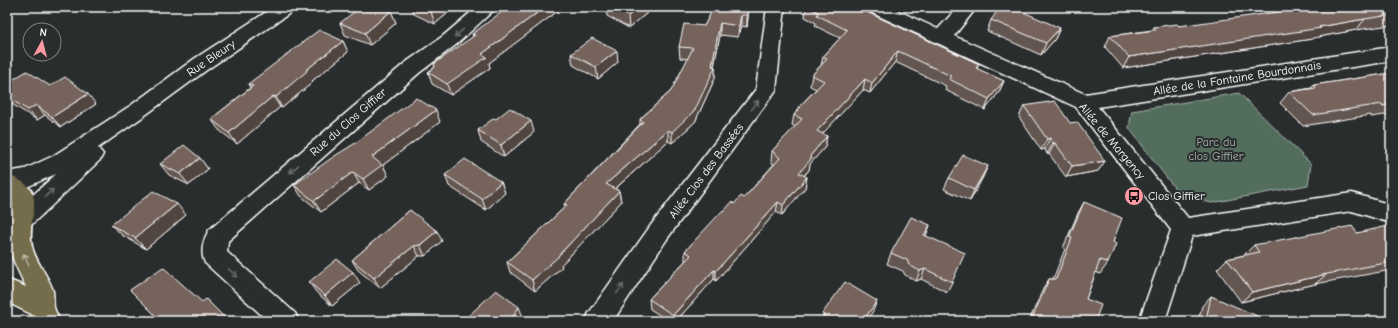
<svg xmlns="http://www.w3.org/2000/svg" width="1398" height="328" font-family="'Comic Neue',sans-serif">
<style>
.green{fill:#526d5c;stroke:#a8b6ae}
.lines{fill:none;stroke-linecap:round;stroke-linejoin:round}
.minor-casing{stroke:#fff;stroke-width:3}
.major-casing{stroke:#fff;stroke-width:3}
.minor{fill:#2a2d2e;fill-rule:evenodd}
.major{fill:#746c4b;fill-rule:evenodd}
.wall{fill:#64554f;stroke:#fff}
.shaded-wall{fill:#514540;stroke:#fff}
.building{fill:#74635c;stroke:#fff}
.oneway{stroke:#6a6c6d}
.oneway2{stroke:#c0bdae}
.labels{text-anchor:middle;stroke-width:4;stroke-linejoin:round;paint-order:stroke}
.street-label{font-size:12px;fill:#fff;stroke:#2a2d2e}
.park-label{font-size:12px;fill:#a8b6ae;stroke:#2a2d2e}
.poi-label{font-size:12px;fill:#fff;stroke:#2a2d2e;text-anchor:start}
</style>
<rect width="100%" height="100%" fill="#2a2d2e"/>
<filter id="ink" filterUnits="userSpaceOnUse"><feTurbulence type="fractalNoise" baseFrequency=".025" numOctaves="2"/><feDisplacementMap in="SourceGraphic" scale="8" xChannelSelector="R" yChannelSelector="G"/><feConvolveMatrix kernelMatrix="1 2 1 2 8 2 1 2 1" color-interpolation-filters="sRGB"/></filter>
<g filter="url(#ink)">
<path class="green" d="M 1239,93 L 1311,164 L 1308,185 L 1211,203 L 1179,194 L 1129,128 L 1132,111 Z"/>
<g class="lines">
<g class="minor-casing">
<path id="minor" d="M 274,7 L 296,7 L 293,11 L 208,69 L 144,116 L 98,148 L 103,154 L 100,160 L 29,227 L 21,229 L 13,227 L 9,220 L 13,213 L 56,174 L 29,186 L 7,190 L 7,172 L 25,169 L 53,156 L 130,106 L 194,59 Z
M 477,7 L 497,7 L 457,44 L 419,73 L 228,241 L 227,252 L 295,313 L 299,321 L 268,321 L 205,263 C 200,253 203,240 209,230 L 405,63 L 443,36 Z
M 767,7 L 785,7 L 776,90 L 667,239 L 613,321 L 585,321 L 589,313 L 651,225 L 756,89 Z
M 865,7 L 890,7 L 938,29 L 958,7 L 977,7 L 954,36 L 1085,94 L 1391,47 L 1391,61 L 1098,107 L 1188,218 L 1352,193 L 1391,205 L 1391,223 L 1352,211 L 1192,236 L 1165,321 L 1139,321 L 1171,230 L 1076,107 L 868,11 Z"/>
</g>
<g class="major-casing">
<path id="major" d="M 7,175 C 53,190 25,215 32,246 C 35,262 49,276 53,291 C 54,296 53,302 54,307 C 55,312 58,316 60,321 L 34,321 L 31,314 L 7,302 L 7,279 L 26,287 C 16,266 6,249 7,226 C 8,214 19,205 7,194 Z"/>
</g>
<use href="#minor" class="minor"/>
<use href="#major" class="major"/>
</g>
<path class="wall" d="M 411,7 L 455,7 L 435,24 L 414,14 Z
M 512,7 L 558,7 L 559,10 L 489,63 L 490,68 L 451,95 L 432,84 L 428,72 L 435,67 L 434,64 L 473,37 L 472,34 Z
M 606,7 L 654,7 L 629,28 L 607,16 Z
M 713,7 L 749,7 L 747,27 L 741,26 L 738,37 L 720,35 L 714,67 L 715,67 L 715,78 L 695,122 L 672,143 L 668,141 L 615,189 L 619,191 L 621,202 L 561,265 L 562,267 L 535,291 L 510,272 L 507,262 L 565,207 L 564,204 L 640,124 L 640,119 L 671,91 L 688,59 L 680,58 L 679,47 L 704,26 L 712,11 Z
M 806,7 L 856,7 L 979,64 L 977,69 L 1004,81 L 999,92 L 985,110 L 945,90 L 946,86 L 895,62 L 870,93 L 863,90 L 822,134 L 827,136 L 825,147 L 810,164 L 809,170 L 804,176 L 807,177 L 805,188 L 782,215 L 776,212 L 716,281 L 714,279 L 676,321 L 669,321 L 650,309 L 649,299 L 685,261 L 685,251 L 724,211 L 744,198 L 774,164 L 771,162 L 772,151 L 795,127 L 792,125 L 794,115 L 799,109 L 799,107 L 816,89 L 810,86 L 812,75 L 821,65 L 823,57 L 840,38 L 815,26 L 816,23 L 805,17 Z
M 1391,7 L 1391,25 L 1356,30 L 1313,38 L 1312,39 L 1123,68 L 1105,47 L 1110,36 L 1152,30 L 1154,27 L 1179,26 Z
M 391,11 L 396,23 L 370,45 L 345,35 L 340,23 Z
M 991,20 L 1060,28 L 1055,39 L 1041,55 L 987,31 Z
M 343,41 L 348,52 L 312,81 L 313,82 L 282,108 L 280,107 L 237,144 L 219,130 L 211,119 L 250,88 L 248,84 Z
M 571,54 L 618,62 L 598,79 L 573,65 Z
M 1391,73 L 1391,114 L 1371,117 L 1371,115 L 1303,126 L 1280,103 L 1289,92 L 1311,88 L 1314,85 Z
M 7,83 L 50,86 L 96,104 L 61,127 L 45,115 L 37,120 L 7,101 Z
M 1024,106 L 1070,123 L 1105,161 L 1098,171 L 1066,177 L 1049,154 L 1047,154 L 1045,149 L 1041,150 L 1019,117 Z
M 440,122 L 383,165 L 388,176 L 369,190 L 359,183 L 321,212 L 301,196 L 294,185 Z
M 478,130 L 534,132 L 504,157 L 481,142 Z
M 200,158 L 208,169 L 189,185 L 169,175 L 160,164 Z
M 445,175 L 501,182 L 505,193 L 486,210 L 449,186 Z
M 983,177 L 970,201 L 944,189 L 949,178 Z
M 1084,202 L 1113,242 L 1108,263 L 1100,274 L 1096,272 L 1086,299 L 1095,321 L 1029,321 L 1043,289 L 1049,279 L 1053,279 L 1065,249 L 1063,248 L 1078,213 Z
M 410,210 L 442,241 L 425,256 L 419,256 L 380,288 L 358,270 L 352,260 Z
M 186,215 L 146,249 L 122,235 L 111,225 Z
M 930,225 L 926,236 L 952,282 L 947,292 L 921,279 L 916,281 L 905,275 L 903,271 L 887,264 L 891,253 Z
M 1391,229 L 1391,270 L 1315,284 L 1241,302 L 1217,269 L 1227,259 L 1244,255 L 1254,245 Z
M 309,282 L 360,283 L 332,306 L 316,292 Z
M 1211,296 L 1255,321 L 1198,321 L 1202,306 Z"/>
<path class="shaded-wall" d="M 438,7 L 455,7 L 435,24 L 431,12 Z
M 545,7 L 558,7 L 559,10 L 489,63 L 490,68 L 451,95 L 447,84 L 482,54 Z
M 639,7 L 654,7 L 629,28 L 628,16 Z
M 748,7 L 749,7 L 747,27 L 747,15 Z
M 391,11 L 396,23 L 370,45 L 365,33 Z
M 741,15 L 741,26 L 738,37 L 739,26 Z
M 1365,19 L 1356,30 L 1313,38 L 1312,39 L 1123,68 L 1129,57 L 1319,27 Z
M 720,23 L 720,35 L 713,71 L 715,67 L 715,78 L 695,122 L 672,143 L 672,132 L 712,66 Z
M 1060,28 L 1055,39 L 1041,55 L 1046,43 Z
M 343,41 L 348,52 L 312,81 L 313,82 L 282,108 L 276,97 L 306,70 Z
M 617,51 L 618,62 L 598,79 L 596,67 Z
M 898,51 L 895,62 L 870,93 L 872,83 Z
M 865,79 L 863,90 L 815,142 L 817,131 Z
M 1004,81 L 999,92 L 985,110 L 989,99 Z
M 88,94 L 96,104 L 61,127 L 52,117 Z
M 273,96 L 280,107 L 237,144 L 229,133 Z
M 36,105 L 45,115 L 37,120 L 28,110 Z
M 436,110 L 440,122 L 383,165 L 388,176 L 369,190 L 363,179 L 372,157 Z
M 531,121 L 534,132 L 504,157 L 501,145 Z
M 668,130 L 668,141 L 608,195 L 606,184 Z
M 827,136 L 825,147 L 810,164 L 809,170 L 797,183 L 799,173 L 810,156 Z
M 1050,138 L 1045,149 L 1041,150 L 1047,139 Z
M 1053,143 L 1055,143 L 1049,154 L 1047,154 Z
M 200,158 L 208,169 L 189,185 L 180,174 Z
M 1105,161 L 1098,171 L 1066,177 L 1072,166 Z
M 988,166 L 983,177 L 970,201 L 974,190 Z
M 353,172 L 359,183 L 321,212 L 314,201 Z
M 807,177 L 805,188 L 782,215 L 783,205 Z
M 501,182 L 505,193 L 486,210 L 482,199 Z
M 619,191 L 621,202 L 561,265 L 562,267 L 535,291 L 532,280 L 558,256 Z
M 778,202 L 776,212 L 716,281 L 716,271 Z
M 177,204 L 186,215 L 146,249 L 135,238 Z
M 930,225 L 926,236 L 924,235 Z
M 437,231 L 442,241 L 425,256 L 420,245 Z
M 414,246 L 419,256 L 380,288 L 374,278 Z
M 925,269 L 921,279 L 916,281 L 920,271 Z
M 714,270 L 714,279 L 676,321 L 673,321 L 673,315 Z
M 353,272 L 360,283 L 332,306 L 325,296 Z
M 1327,274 L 1315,284 L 1241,302 L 1252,292 Z
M 877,301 L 873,311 L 867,321 L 863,321 Z
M 519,307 L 523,317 L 520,321 L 510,321 Z"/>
<path class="building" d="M 360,7 L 381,7 L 391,11 L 365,33 L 340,23 Z
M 419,7 L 438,7 L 431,12 Z
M 512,7 L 545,7 L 482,54 L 487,57 L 447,84 L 428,72 L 435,67 L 434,64 L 475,35 L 472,34 L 507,8 L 509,9 Z
M 611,7 L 639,7 L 628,16 Z
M 713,7 L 748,7 L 747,15 L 741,15 L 739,26 L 720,23 L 712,66 L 715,67 L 695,110 L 672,132 L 668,130 L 606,184 L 619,191 L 558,256 L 559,256 L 532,280 L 507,262 L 567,205 L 564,204 L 643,122 L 640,119 L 671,91 L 693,48 L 679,47 L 684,24 L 704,26 L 712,11 Z
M 807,7 L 856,7 L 979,64 L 976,68 L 1004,81 L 989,99 L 949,79 L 951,76 L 898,51 L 872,83 L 865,79 L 817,131 L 827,136 L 810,156 L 811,159 L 799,173 L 807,177 L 783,205 L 778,202 L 716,271 L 714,270 L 673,315 L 649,299 L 691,255 L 685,251 L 723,210 L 724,211 L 732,202 L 734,204 L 741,196 L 744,198 L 780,158 L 772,151 L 802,119 L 794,115 L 800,107 L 799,107 L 824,81 L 812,75 L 827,59 L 823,57 L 847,30 L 817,15 L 818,12 Z
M 1000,7 L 1012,7 L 1060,28 L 1046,43 L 991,20 Z
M 1313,7 L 1391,7 L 1391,15 L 1365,19 L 1319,27 L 1321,28 L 1129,57 L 1110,36 L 1156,30 L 1154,27 L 1177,24 L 1179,26 Z
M 319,30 L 343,41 L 306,70 L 307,71 L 276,97 L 273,96 L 229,133 L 211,119 L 253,86 L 248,84 Z
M 592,38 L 617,51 L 596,67 L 571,54 Z
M 27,71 L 50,86 L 65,77 L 88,94 L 52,117 L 36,105 L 28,110 L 7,97 L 7,83 Z
M 1391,73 L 1391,104 L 1382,106 L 1382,104 L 1313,115 L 1289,92 L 1316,88 L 1314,85 Z
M 416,98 L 436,110 L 372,157 L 382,165 L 363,179 L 353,172 L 314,201 L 294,185 L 333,157 L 354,144 Z
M 1055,101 L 1070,123 L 1077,122 L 1105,161 L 1072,166 L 1055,143 L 1053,143 L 1050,138 L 1047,139 L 1024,106 Z
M 510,108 L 531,121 L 501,145 L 478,130 L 494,118 L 496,119 Z
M 184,145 L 200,158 L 180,174 L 160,164 Z
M 963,155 L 988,166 L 974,190 L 949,178 Z
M 465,159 L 501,182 L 482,199 L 445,175 Z
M 153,191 L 177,204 L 135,238 L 111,225 Z
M 1084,202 L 1122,218 L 1113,242 L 1116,244 L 1108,263 L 1100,260 L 1086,299 L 1101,305 L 1095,321 L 1031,321 L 1049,279 L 1056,279 L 1072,238 L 1069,237 Z
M 410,210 L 437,231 L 420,245 L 414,246 L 374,278 L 352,260 Z
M 911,217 L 930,225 L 924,235 L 965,253 L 952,282 L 925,269 L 920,271 L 909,265 L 907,260 L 891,253 Z
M 1352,226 L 1357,233 L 1388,226 L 1391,229 L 1391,262 L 1327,274 L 1252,292 L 1227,259 L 1259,252 L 1254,245 Z
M 337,259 L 353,272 L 325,296 L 309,282 Z
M 163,267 L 202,302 L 206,299 L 228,321 L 161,321 L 130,290 Z
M 845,282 L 877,301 L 863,321 L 820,321 L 824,315 L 822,314 Z
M 496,290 L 519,307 L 510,321 L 463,321 Z
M 1211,296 L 1257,316 L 1255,321 L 1209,321 L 1206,320 Z"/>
<defs><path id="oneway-shaft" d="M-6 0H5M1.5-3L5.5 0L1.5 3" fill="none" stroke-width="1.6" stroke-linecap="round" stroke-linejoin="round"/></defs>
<g class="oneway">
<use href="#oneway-shaft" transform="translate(459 33) rotate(139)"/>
<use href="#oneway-shaft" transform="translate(755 105) rotate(-53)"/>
<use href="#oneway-shaft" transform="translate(294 169) rotate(139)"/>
<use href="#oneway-shaft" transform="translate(49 193) rotate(-43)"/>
<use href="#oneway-shaft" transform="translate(233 273) rotate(42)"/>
<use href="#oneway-shaft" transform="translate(620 289) rotate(-55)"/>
</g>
<use class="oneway2" href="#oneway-shaft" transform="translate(26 259) rotate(-115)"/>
</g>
<defs>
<g id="bus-disc" transform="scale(1)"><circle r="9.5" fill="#ff9aa2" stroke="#2a2d2e"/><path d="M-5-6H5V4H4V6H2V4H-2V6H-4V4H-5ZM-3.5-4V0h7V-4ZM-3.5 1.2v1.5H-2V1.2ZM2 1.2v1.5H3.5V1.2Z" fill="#111"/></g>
</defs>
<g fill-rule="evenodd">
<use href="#bus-disc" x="1134" y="196"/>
</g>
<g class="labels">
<g class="street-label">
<text transform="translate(211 58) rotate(-34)" y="4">Rue Bleury</text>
<text transform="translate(1237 78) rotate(-9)" y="4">Allée de la Fontaine Bourdonnais</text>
<text transform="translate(348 122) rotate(-41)" y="4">Rue du Clos Giffier</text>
<text transform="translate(1112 141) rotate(50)" y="4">Allée de Margency</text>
<text transform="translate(706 171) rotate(-53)" y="4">Allée Clos des Bassées</text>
</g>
<g class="park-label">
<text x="1216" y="146">Parc du<tspan x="1216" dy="14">clos Giffier</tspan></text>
</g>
<g class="poi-label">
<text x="1148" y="200">Clos Giffier</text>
</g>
</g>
<rect width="1398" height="328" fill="none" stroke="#2a2d2e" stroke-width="24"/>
<rect x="12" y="12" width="1374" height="304" fill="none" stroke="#fff" stroke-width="1.5" filter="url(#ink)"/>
<g transform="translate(42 42) rotate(7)"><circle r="19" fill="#2a2d2e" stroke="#7f8182"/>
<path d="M0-3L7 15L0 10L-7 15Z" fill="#ff9aa2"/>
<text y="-6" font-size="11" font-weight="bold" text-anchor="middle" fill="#ffffff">N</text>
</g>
</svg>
